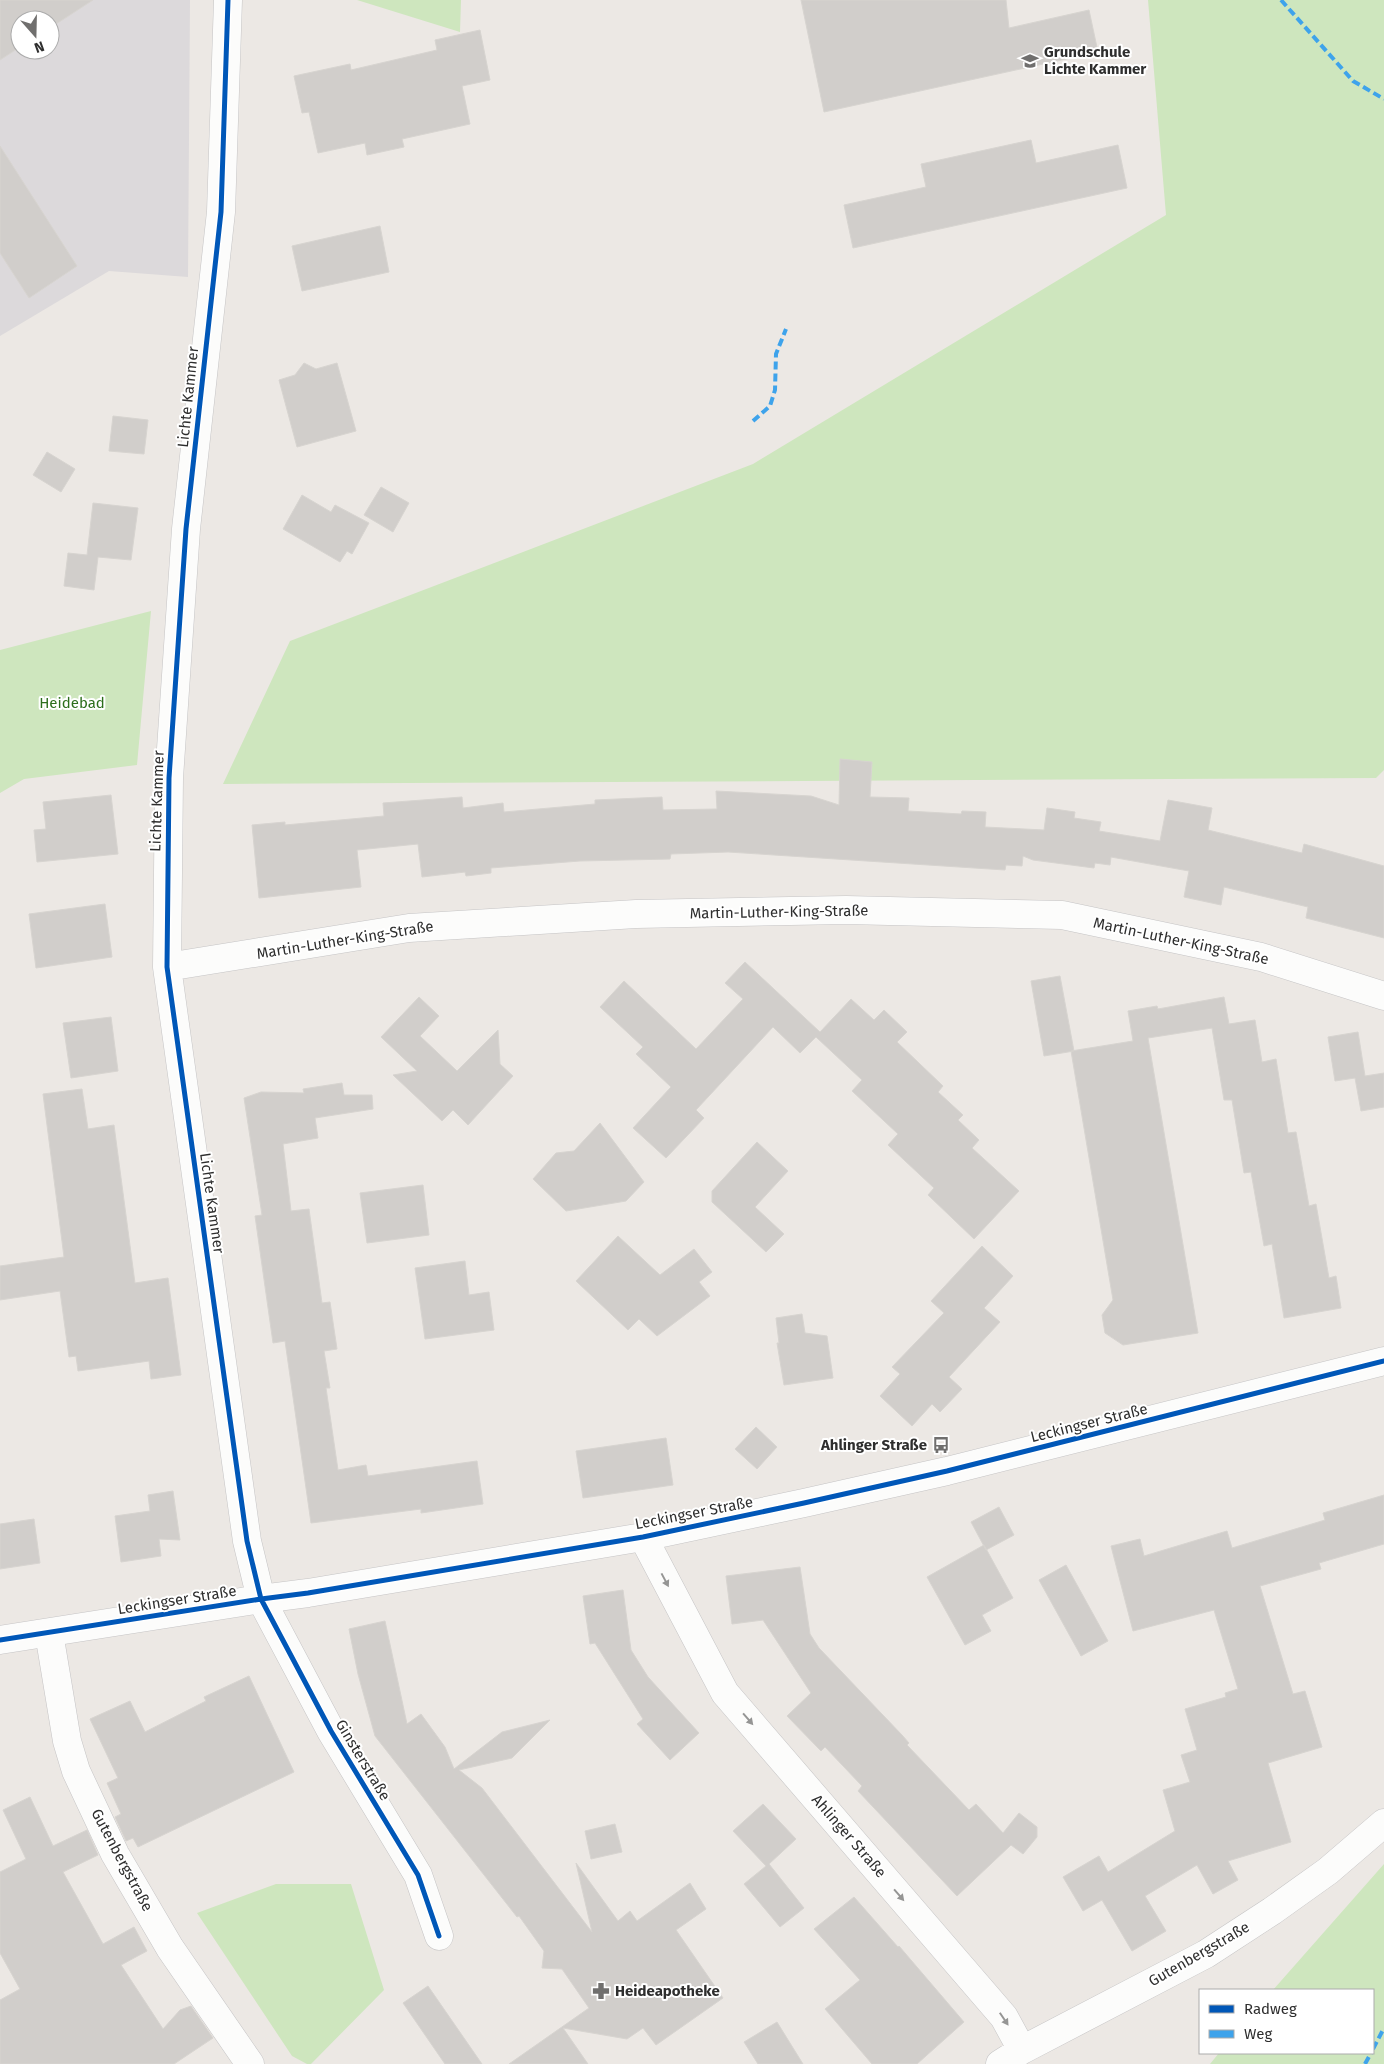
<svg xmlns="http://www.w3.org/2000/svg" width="1384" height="2064" font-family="'Fira Sans',sans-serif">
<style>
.industrial{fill:#dcd9db;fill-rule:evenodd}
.green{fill:#cee6be}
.building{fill:#d1cecb;stroke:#d7d4d0}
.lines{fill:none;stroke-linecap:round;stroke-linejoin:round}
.minor-casing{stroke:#c5c4c5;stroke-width:29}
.minor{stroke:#fcfcfb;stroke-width:28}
.quiet{stroke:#3ea3eb;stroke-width:4;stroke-dasharray:8 4;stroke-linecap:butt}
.cycleway-casing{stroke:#fff;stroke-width:8}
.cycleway{stroke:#0057b8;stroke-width:5}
.oneway{fill:#959594}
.labels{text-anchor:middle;stroke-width:4;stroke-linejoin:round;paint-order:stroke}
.poi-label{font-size:15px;font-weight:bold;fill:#2e2e2e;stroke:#fff;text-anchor:start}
.street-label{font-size:15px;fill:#2e2e2e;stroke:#fff}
.park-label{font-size:15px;fill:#2c6e1b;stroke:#fff}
</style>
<rect width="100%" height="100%" fill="#ece8e4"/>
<path class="industrial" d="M 0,0 L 190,0 L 188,277 L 109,271 L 0,336 ZM 20,20 L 50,20 L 50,50 L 20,50 Z"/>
<path class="green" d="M 357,0 L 461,0 L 460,32 Z
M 1148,0 L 1384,0 L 1384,770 L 1376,778 L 223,784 L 290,641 L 753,464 L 1166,215 Z
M 151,611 L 137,765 L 24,779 L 0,793 L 0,650 Z
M 1384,1864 L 1384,2064 L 1210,2064 L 1219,2053 L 1373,2053 L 1373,1990 L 1273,1990 Z
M 276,1884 L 351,1884 L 384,1990 L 311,2064 L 307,2064 L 292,2056 L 197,1913 Z"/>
<path class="building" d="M 0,0 L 93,0 L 50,28 L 50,20 L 20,20 L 20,47 L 0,60 Z
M 801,0 L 1006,0 L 1009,28 L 1089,10 L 1098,52 L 824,112 Z
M 480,30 L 490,80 L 462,86 L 470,124 L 402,139 L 404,147 L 367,155 L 365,143 L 318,153 L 309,112 L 302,113 L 294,76 L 350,64 L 351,70 L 437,50 L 435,40 Z
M 1031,140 L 1036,163 L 1118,145 L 1127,188 L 853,248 L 844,205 L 926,187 L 921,164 Z
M 0,146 L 77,266 L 29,298 L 0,253 Z
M 380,226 L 389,272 L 302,291 L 292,246 Z
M 304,363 L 316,369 L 337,363 L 356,431 L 297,447 L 279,380 L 295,375 Z
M 113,416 L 148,420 L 144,454 L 109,451 Z
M 47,452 L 75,469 L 61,492 L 33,475 Z
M 381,487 L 409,503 L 393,532 L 364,515 Z
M 302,495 L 331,512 L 335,505 L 369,523 L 352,554 L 347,551 L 340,562 L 283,529 Z
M 93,503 L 138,508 L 131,560 L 98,557 L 94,590 L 64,586 L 68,553 L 87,555 Z
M 840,759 L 872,762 L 870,797 L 909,798 L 908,811 L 961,814 L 962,811 L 986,812 L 985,827 L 1044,830 L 1047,808 L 1075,812 L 1074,818 L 1101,822 L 1099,831 L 1160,841 L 1168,800 L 1212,808 L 1208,830 L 1302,853 L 1304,844 L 1384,866 L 1384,938 L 1306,918 L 1308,907 L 1224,887 L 1221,905 L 1184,897 L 1189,871 L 1111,857 L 1110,865 L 1095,863 L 1094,868 L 1033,860 L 1023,856 L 1022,866 L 1006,865 L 1005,870 L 728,852 L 671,854 L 670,859 L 580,861 L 491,868 L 491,873 L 466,876 L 465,872 L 422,877 L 418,844 L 357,850 L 361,887 L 259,898 L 252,825 L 285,822 L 285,825 L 384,816 L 383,803 L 462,797 L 463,808 L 503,803 L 504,812 L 595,804 L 595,800 L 662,797 L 663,810 L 717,809 L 716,791 L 811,796 L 839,805 Z
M 111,795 L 118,854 L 37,862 L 34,830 L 46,829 L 43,802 Z
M 105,904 L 112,957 L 36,968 L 29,914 Z
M 745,962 L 820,1032 L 851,999 L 874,1020 L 884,1010 L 907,1032 L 897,1042 L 943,1086 L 938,1092 L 963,1115 L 958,1120 L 979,1140 L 972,1148 L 1019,1191 L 974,1239 L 928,1195 L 934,1188 L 888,1145 L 898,1134 L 852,1091 L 862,1080 L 816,1037 L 800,1053 L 773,1027 L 696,1110 L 704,1118 L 666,1158 L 633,1128 L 671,1087 L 636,1054 L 643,1047 L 600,1007 L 624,981 L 696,1049 L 743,999 L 725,983 Z
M 1060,976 L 1074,1051 L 1044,1056 L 1031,981 Z
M 419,997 L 439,1016 L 420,1036 L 457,1071 L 498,1030 L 500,1064 L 513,1076 L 468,1125 L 453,1110 L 442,1121 L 393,1075 L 417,1071 L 381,1037 Z
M 1224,997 L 1229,1024 L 1255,1020 L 1262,1062 L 1276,1059 L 1288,1133 L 1296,1132 L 1309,1206 L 1316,1204 L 1329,1278 L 1336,1276 L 1341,1308 L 1284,1318 L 1272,1244 L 1264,1246 L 1251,1172 L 1244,1173 L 1232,1100 L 1224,1100 L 1212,1028 L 1148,1038 L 1198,1333 L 1123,1345 L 1105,1333 L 1102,1315 L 1113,1300 L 1071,1051 L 1133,1041 L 1128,1011 L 1157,1006 L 1158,1009 Z
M 111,1017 L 118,1071 L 71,1078 L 63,1023 Z
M 1358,1032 L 1365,1076 L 1384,1073 L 1384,1107 L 1361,1111 L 1355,1078 L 1335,1081 L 1328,1037 Z
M 342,1083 L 344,1095 L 372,1095 L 373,1109 L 315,1118 L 318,1138 L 283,1144 L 291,1211 L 309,1209 L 322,1303 L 330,1302 L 337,1349 L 324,1351 L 330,1388 L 326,1388 L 338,1470 L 366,1465 L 368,1476 L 477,1461 L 483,1504 L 421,1513 L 421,1509 L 311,1523 L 285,1341 L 273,1343 L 255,1216 L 262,1215 L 244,1098 L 261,1092 L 304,1093 L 303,1089 Z
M 82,1089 L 88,1129 L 114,1125 L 135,1283 L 168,1278 L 181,1375 L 151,1379 L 149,1361 L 78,1371 L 76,1356 L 69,1357 L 60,1291 L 0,1300 L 0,1266 L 64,1257 L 43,1094 Z
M 600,1123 L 644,1182 L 626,1201 L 566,1211 L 533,1179 L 556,1153 L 574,1151 Z
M 757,1142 L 788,1171 L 755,1207 L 784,1234 L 766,1252 L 712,1202 L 712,1191 Z
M 423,1185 L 429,1235 L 367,1243 L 360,1193 Z
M 618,1236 L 660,1275 L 694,1249 L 712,1272 L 699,1282 L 710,1296 L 657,1336 L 639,1319 L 628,1330 L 576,1281 Z
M 982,1246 L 1013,1276 L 984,1308 L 1000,1322 L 949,1377 L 962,1389 L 940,1412 L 932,1404 L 912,1426 L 880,1396 L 900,1374 L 892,1367 L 944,1313 L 931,1301 Z
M 465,1261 L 469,1295 L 489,1292 L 494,1330 L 425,1339 L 415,1268 Z
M 802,1314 L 805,1333 L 827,1336 L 833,1378 L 784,1385 L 777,1343 L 779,1343 L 776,1318 Z
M 756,1427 L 777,1447 L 757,1469 L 735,1449 Z
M 666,1438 L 673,1485 L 583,1498 L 576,1451 Z
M 173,1491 L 180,1540 L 159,1539 L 161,1556 L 121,1562 L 115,1516 L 150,1511 L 148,1495 Z
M 1384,1495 L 1384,1544 L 1319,1563 L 1321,1569 L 1260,1586 L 1293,1694 L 1305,1691 L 1322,1747 L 1268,1763 L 1291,1842 L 1228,1861 L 1238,1880 L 1213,1894 L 1197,1865 L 1145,1896 L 1166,1931 L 1132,1951 L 1102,1900 L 1083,1911 L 1063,1877 L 1099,1856 L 1108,1872 L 1175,1831 L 1163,1790 L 1190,1782 L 1181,1755 L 1197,1750 L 1185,1709 L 1226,1697 L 1225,1693 L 1238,1689 L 1214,1610 L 1133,1631 L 1111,1546 L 1140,1539 L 1144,1556 L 1227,1531 L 1232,1548 L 1325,1520 L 1323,1513 Z
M 999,1507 L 1014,1535 L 986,1550 L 971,1522 Z
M 34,1519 L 40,1563 L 0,1569 L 0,1524 Z
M 984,1545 L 1013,1598 L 982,1615 L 991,1631 L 965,1645 L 927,1577 Z
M 1066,1565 L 1108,1641 L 1081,1656 L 1039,1580 Z
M 800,1567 L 810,1634 L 819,1648 L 902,1735 L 909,1743 L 907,1745 L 969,1810 L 976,1804 L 1003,1833 L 1019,1813 L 1037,1827 L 1037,1837 L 1023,1854 L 1011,1845 L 957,1896 L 858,1791 L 862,1786 L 825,1747 L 821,1751 L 787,1716 L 811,1693 L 763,1620 L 732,1624 L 726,1576 Z
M 623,1590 L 631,1650 L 648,1677 L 699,1733 L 670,1760 L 637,1724 L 643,1719 L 595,1643 L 590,1644 L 583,1596 Z
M 385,1621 L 407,1724 L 421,1714 L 445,1747 L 454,1769 L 502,1732 L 550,1720 L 512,1758 L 459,1770 L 482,1788 L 592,1932 L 576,1863 L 618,1921 L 630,1911 L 637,1921 L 690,1883 L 706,1909 L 676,1930 L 723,1998 L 656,2045 L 643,2028 L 627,2039 L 563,2028 L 588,2064 L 509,2064 L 589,2008 L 562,1969 L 542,1968 L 544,1951 L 519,1916 L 517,1917 L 375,1736 L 358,1674 L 349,1629 Z
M 249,1676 L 294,1772 L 138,1847 L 133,1838 L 126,1841 L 115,1817 L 121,1814 L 107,1783 L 118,1778 L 90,1719 L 130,1701 L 145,1732 L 206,1701 L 204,1697 Z
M 30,1797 L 53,1846 L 87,1830 L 98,1855 L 63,1872 L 103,1944 L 134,1927 L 147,1951 L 121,1965 L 163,2029 L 180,2010 L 191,2006 L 213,2038 L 174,2064 L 0,2064 L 0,2000 L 20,1989 L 0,1953 L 0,1872 L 26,1859 L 3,1810 Z
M 763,1804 L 796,1839 L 769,1864 L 804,1908 L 780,1927 L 744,1884 L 766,1866 L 733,1831 Z
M 615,1824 L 622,1852 L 591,1859 L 585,1831 Z
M 854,1897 L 898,1947 L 899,1946 L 964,2022 L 917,2064 L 872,2064 L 825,2009 L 860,1980 L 814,1929 Z
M 428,1986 L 482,2064 L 445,2064 L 403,2003 Z
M 777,2022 L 803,2064 L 758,2064 L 744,2042 Z"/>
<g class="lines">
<g class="minor-casing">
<path id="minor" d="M 228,0 L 221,212 L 186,529 L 169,778 L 167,967 L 247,1541 L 261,1599 L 331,1731 L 418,1875 L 439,1936
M 167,967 L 409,928 L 636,914 L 846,910 L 1062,915 L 1261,957 L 1384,996
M 643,1537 L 725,1693 L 1004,2017 L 1022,2050
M 49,1633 L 67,1741 L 76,1771 L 115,1854 L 170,1948 L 250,2064
M 0,1640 L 261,1599 L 308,1593 L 643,1537 L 804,1503 L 947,1471 L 1384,1361
M 1000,2064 L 1022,2050 L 1206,1954 L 1272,1911 L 1328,1871 L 1384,1823"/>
</g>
<use href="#minor" class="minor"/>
<path class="quiet" d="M 1281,0 L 1353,81 L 1384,99
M 753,421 L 770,406 L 775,390 L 776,354 L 786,329
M 1373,2049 L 1384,2028
M 1365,2064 L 1371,2053"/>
<g class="cycleway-casing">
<path id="cycleway" d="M 228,0 L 221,212 L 186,529 L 169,778 L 167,967 L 247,1541 L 261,1599 L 331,1731 L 418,1875 L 439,1936
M 0,1640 L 261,1599 L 308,1593 L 643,1537 L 804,1503 L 947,1471 L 1384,1361"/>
</g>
<use href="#cycleway" class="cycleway"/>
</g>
<defs><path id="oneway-solid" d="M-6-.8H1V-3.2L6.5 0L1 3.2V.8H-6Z" transform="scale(1.25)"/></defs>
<g class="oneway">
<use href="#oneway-solid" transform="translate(665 1580) rotate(62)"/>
<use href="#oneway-solid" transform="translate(748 1719) rotate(49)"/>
<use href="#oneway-solid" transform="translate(899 1895) rotate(49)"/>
<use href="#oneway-solid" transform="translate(1004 2019) rotate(56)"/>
</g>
<defs>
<g id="school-bare" transform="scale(1.35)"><path d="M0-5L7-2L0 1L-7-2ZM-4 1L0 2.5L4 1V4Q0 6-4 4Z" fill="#706f6e" stroke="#fff" stroke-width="2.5" paint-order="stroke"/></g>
<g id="bus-bare" transform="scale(1.35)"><path d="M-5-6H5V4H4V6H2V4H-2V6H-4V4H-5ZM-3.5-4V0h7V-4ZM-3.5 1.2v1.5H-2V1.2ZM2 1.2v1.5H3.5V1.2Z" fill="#706f6e" stroke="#fff" stroke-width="2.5" paint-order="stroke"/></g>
<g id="pharmacy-bare" transform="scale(1.35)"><path d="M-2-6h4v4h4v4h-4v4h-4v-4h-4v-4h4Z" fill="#706f6e" stroke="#fff" stroke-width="2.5" paint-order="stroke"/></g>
</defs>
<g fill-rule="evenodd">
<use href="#school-bare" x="1030" y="61"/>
<use href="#bus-bare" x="941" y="1445"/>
<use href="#pharmacy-bare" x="601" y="1991"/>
</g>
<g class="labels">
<g class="poi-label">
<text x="1044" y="57">Grundschule<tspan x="1044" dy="17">Lichte Kammer</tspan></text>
<text x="927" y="1450" text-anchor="end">Ahlinger Straße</text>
<text x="615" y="1996">Heideapotheke</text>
</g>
<g class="street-label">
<text transform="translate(188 397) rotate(-84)" y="5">Lichte Kammer</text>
<text transform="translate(157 801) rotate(-88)" y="5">Lichte Kammer</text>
<text transform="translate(779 912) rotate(-1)" y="5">Martin-Luther-King-Straße</text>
<text transform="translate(345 940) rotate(-9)" y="5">Martin-Luther-King-Straße</text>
<text transform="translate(1181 941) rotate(12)" y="5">Martin-Luther-King-Straße</text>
<text transform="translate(212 1203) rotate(82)" y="5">Lichte Kammer</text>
<text transform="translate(1089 1423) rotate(-14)" y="5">Leckingser Straße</text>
<text transform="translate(694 1513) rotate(-11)" y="5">Leckingser Straße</text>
<text transform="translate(177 1600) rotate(-9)" y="5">Leckingser Straße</text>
<text transform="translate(363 1760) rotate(59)" y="5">Ginsterstraße</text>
<text transform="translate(849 1836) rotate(49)" y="5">Ahlinger Straße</text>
<text transform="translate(122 1860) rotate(62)" y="5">Gutenbergstraße</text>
<text transform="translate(1199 1954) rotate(-30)" y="5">Gutenbergstraße</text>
</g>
<g class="park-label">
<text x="72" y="708">Heidebad</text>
</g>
</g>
<rect x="1199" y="1989" width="175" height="65" fill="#ffffff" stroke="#ababab"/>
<rect x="1209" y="2005" width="25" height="8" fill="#0057b8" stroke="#ababab"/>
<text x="1244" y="2014" font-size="15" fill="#2e2e2e">Radweg</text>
<rect x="1209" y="2030" width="25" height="8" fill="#3ea3eb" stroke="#ababab"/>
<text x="1244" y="2039" font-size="15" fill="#2e2e2e">Weg</text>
<g transform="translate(35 35) rotate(160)"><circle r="24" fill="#ffffff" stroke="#ababab"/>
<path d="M0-4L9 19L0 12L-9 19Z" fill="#706f6e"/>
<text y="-8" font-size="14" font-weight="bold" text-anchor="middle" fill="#2e2e2e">N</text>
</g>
</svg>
